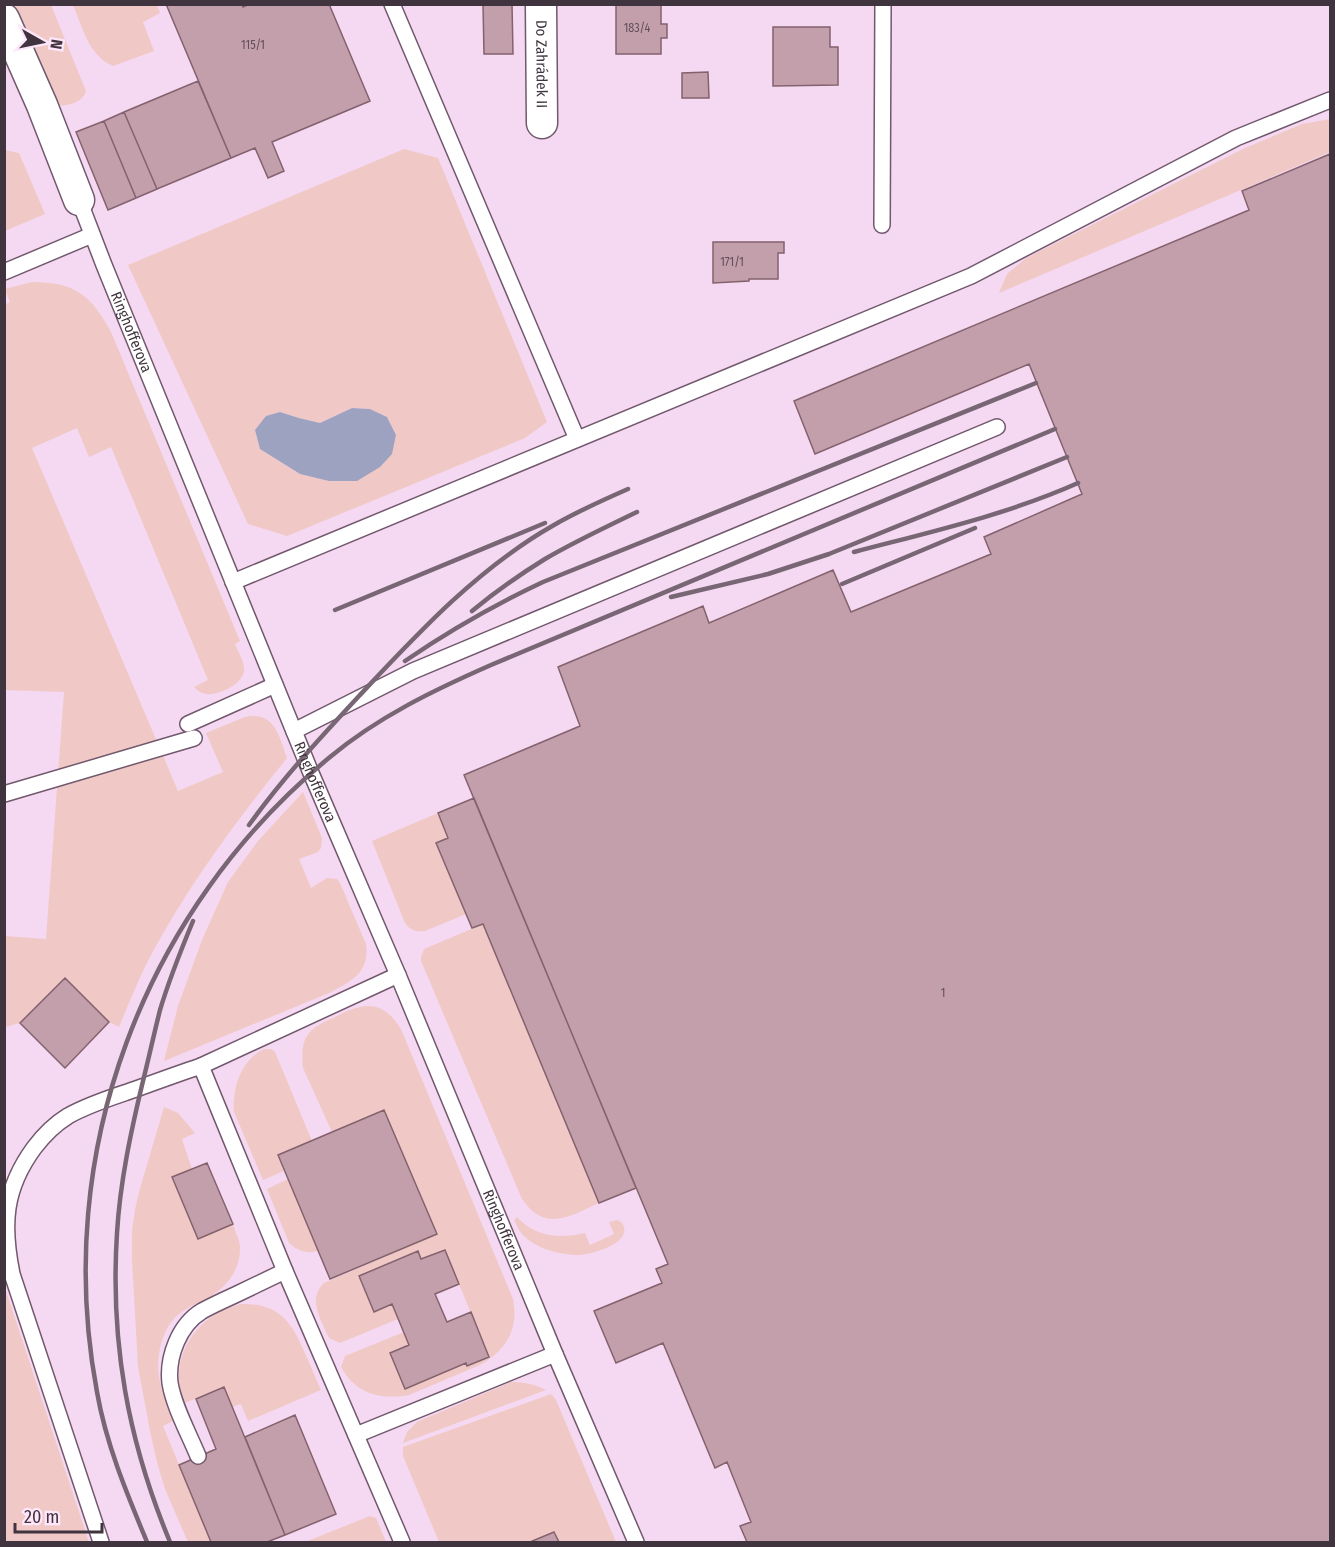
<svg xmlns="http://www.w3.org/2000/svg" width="1335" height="1547" font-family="'Fira Sans Condensed',sans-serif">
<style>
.green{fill:#f0c9c7;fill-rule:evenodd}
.water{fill:#9ea2c1}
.building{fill:#c39fab;stroke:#83626d;stroke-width:1.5}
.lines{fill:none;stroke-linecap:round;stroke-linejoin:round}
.lane-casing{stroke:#71586d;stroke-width:18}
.street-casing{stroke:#71586d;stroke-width:33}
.lane{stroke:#fff;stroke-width:15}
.street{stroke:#fff;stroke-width:30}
.rail{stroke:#786675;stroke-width:4.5}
.labels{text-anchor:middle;stroke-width:6;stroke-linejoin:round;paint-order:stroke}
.number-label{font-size:12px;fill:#614f59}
.street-label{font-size:15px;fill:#40343e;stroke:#ffe7fb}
</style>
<rect width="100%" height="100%" fill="#f5d8f1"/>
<path class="green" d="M 10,5 L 51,5 L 86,91 C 82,104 65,107 53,105 Z
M 73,5 L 157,5 L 160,13 L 143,22 L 154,51 L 113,66 C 88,55 83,28 73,5 Z
M 1330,119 L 1330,152 L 999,293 L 1007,274 L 1026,258 L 1245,148 L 1302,124 Z
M 404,149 L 438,158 L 547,422 L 525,438 L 287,536 L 248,524 L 128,265 ZM 352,408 L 370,409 L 387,417 L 396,435 L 300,474 L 260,449 L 255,430 L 280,412 L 299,418 L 320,423 Z
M 4,150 L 19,153 L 45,214 L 5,231 Z
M 32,282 C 75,282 91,295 111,332 L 240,641 L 235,644 C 238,652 245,662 244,671 C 243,684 218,696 206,694 C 201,693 198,691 194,687 L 208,680 L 111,447 L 89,457 L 77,428 L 32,448 L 178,791 L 223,772 L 206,733 L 245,717 C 275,711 279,736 287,758 C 237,820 189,884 151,955 C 139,978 129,1003 119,1027 L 109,1022 L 65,978 L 20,1023 L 5,1027 L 5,936 L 46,939 L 64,692 L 5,690 L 4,305 L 10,302 L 5,289 Z
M 303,792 L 322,838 L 321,848 L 318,852 L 299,859 L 311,888 L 327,878 L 337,879 L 340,883 L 366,944 C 370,973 351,981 329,993 L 164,1061 L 178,1006 L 202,940 L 228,882 L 258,841 Z
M 438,813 L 448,838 L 436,843 L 466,914 L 425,931 C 415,932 410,930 405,923 L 372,841 Z
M 483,924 L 599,1203 C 580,1211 555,1228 535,1213 C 530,1210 526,1204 522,1199 L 421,961 L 421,957 L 424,949 Z
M 367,1006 C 383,1006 392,1015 401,1029 L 513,1299 C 519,1330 506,1350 480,1365 L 409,1395 C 380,1400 356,1394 341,1367 L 345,1356 L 404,1332 L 409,1345 L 390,1353 L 405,1389 L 466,1363 L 468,1366 L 489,1357 L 445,1250 L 421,1259 L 417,1252 L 359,1276 L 374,1312 L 392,1304 L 398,1319 L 340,1343 L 329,1338 C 321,1320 307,1299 324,1283 L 437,1234 L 384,1111 L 332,1132 L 303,1068 C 300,1037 307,1029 335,1017 C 345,1012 355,1007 367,1006 Z
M 264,1049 L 271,1049 L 275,1052 L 312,1141 L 278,1155 L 284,1171 L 263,1180 L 234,1112 C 232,1088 241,1060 264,1049 Z
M 164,1107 L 178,1113 L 195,1133 L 182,1139 L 192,1169 L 172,1178 L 198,1239 L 233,1224 C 235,1231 239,1239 240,1246 C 241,1267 229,1285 211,1296 C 201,1302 189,1306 179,1314 C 162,1327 156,1356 159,1377 C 161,1392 168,1407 173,1421 L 163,1426 L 211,1542 L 188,1542 L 165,1489 L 158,1466 L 151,1436 L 138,1367 L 132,1260 L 132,1230 L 135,1210 L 139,1192 Z
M 288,1179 L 318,1251 C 306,1254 298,1251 289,1243 L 267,1189 Z
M 517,1217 C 535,1237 560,1239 585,1233 L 590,1245 L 614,1234 L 609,1222 L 618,1220 L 622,1223 C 635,1243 591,1255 576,1255 C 558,1254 537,1249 524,1236 C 519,1232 517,1225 514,1220 Z
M 5,1288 L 89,1542 L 5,1542 Z
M 241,1304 C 277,1303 291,1320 304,1351 C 310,1364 315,1377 321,1390 L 248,1421 L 241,1404 L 232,1407 L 224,1387 L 185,1403 C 183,1396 180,1388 179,1381 C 177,1343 205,1312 241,1304 Z
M 511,1382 C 523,1382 535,1384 546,1390 L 403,1443 L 407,1432 L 417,1422 Z
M 551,1394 L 556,1400 L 616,1542 L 559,1542 L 554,1533 L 530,1542 L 439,1542 L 403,1456 L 403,1447 Z
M 370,1516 L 376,1518 L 386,1542 L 305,1542 Z"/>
<path class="water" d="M 352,408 L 370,409 L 387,417 L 396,435 L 392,454 L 380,467 L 357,481 L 329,481 L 300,474 L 260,449 L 255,430 L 266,416 L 280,412 L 299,418 L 320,423 Z"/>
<path class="building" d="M 166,4 L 242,4 L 243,7 L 250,4 L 329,4 L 370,101 L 272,142 L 284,171 L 268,178 L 255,148 L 231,158 Z
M 483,4 L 512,4 L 513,54 L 484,54 Z
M 616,5 L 661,5 L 661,24 L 667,24 L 667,38 L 661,38 L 661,54 L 616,54 Z
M 773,27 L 830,27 L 830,47 L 838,47 L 838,85 L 773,86 Z
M 708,72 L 709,98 L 682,98 L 682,73 Z
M 198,81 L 231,158 L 157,189 L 124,112 Z
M 124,112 L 157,189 L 136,198 L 104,121 Z
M 104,121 L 136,198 L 108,210 L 76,132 Z
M 1330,154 L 1330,1542 L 747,1542 L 740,1526 L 751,1522 L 727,1462 L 715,1468 L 663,1343 L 616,1363 L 594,1311 L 662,1283 L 656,1269 L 668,1264 L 464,775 L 580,726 L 558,667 L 703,606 L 709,623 L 833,570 L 851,612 L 991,554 L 984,537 L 1082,494 L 1029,364 L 815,454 L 794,401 L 1249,210 L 1242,191 Z
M 713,242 L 784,242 L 784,253 L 778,253 L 778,279 L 749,279 L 749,281 L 713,283 Z
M 474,798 L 636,1188 L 599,1203 L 483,924 L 472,928 L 436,843 L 448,838 L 438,813 Z
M 65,978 L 109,1022 L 65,1068 L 20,1023 Z
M 384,1110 L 437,1234 L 330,1279 L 278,1155 Z
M 207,1163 L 233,1224 L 198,1239 L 172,1177 Z
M 445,1250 L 459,1284 L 435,1294 L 447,1322 L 471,1312 L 489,1357 L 467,1366 L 466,1363 L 405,1389 L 390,1353 L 409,1345 L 392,1304 L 374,1312 L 359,1276 L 418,1251 L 421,1259 Z
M 224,1387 L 285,1535 L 267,1542 L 211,1542 L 179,1465 L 216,1449 L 196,1399 Z
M 295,1415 L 336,1514 L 285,1535 L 245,1437 Z
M 554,1532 L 559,1542 L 530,1542 Z"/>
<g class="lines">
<g class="lane-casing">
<g id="lane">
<path d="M 392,4 L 577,439"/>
<path id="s1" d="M 79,200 L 104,265 L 311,773 L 398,975 L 555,1354 L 636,1542"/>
<path d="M 882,225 L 883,4"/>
<path d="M 4,272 L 92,235"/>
<path d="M 233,582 L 971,276 L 1236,138 L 1330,100"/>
<path d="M 188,724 L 275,685"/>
<path d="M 294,731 L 413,671 L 997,427"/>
<path d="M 4,794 L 194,738"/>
<path d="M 201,1066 L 398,975"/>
<path d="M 356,1435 L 555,1354"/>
<path d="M 198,1456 C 189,1434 174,1407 170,1383 C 167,1357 179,1325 202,1311 C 213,1305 224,1300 235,1295 C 252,1287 268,1279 285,1271"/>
<path d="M 101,1542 L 12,1274 C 2,1225 4,1189 34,1148 C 43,1136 55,1124 68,1116 C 89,1104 113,1097 136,1089 C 158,1081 180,1073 201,1066 L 285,1271 L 402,1542"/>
</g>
</g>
<g class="street-casing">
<g id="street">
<path id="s2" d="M 541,4 L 542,123"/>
<path d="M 4,19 L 42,105 L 79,200"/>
</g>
</g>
<use href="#lane" class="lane"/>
<use href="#street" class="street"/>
<path class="rail" d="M 854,552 C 930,532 1006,515 1078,483
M 842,584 L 975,528
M 671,597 L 768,574 L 829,554 L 1067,457
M 335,610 L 545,523
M 472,611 C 495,592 519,575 545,559 C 574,542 606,527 637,512
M 405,661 C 449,631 494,605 543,582 L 1036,383
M 249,825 C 282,779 320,738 359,696 C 418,633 478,568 554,525 C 578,511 603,500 628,489
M 147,1542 C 127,1494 106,1444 97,1392 C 52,1153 143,911 330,757 C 378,717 434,690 491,665 L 1055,429
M 170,1542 C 128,1441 110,1343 117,1233 C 120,1182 131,1131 143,1081 C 149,1057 154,1034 160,1010 C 169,980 181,950 193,921"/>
</g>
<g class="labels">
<g class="number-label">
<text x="637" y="32">183/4</text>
<text x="253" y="49">115/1</text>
<text x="732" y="266">171/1</text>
<text x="943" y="997">1</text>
</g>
<g class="street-label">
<text dy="5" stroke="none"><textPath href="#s2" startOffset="60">Do Zahrádek II</textPath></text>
<text dy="5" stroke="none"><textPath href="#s1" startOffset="142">Ringhofferova</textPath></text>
<text dy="5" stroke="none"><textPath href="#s1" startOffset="628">Ringhofferova</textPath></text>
<text dy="5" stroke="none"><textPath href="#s1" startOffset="1114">Ringhofferova</textPath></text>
</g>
</g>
<rect width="1335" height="1547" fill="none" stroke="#40343e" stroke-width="12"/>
<g transform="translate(42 42) rotate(99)" stroke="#ffe7fb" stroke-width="4.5" paint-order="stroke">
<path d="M0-4.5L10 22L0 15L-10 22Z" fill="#40343e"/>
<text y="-9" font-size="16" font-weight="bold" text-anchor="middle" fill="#40343e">N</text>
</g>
<path d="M15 1523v9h87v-9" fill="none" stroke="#40343e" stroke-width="3"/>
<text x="24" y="1523" font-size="18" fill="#40343e" stroke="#ffe7fb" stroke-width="4.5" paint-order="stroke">20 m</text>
</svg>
